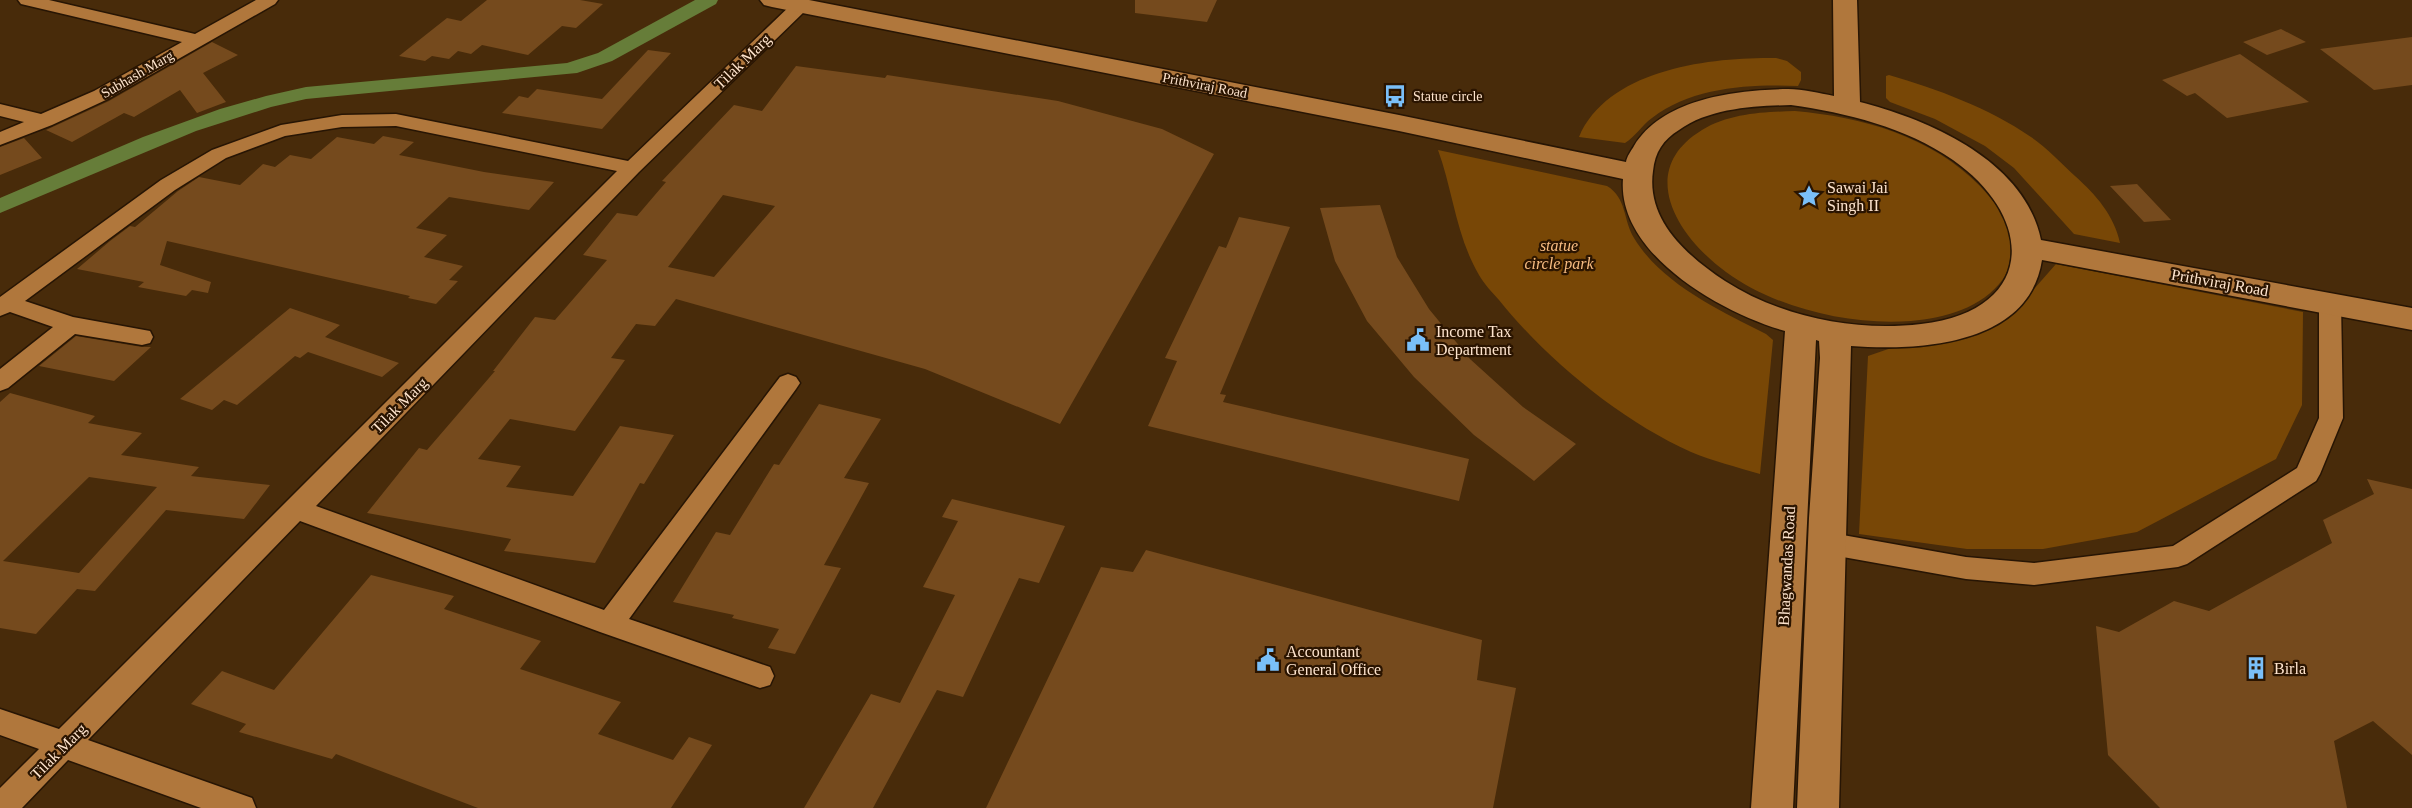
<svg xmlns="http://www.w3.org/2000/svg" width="2412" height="808" font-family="Georgia,serif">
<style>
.green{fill:#784706}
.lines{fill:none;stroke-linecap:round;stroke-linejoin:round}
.canal{fill:#667d39;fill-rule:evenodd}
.building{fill:#754a1d;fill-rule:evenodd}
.street-casing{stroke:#271504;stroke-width:3}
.secondary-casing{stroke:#271504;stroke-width:3}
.street{fill:#b0773c;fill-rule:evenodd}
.secondary{fill:#b0773c;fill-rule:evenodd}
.labels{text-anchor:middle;stroke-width:4.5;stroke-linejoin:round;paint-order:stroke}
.far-street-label{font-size:14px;fill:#fee4cd;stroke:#2a1400}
.far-poi-label{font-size:14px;fill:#fee4cd;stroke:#2a1400;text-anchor:start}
.street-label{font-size:16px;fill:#fee4cd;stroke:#2a1400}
.poi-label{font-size:16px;fill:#fee4cd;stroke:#2a1400;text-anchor:start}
.park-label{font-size:16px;font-style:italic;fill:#f8bc81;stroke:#2a1400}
</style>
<rect width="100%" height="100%" fill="#482b0a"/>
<path class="green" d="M 1776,58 L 1787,61 L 1801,72 L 1801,80 L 1798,86 C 1750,84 1692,87 1652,118 C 1642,125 1635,137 1625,143 L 1579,137 C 1608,69 1710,57 1776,58 Z
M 1889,75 C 1937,89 1989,108 2031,137 C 2047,148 2061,163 2075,176 C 2096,195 2114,215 2120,243 L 2074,234 L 2014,168 L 1985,146 L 1935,119 L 1890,102 L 1886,98 L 1886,76 Z
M 1795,111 C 1862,117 1931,136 1980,186 C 1992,199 2005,214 2008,231 C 2012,246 2012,266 2003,279 C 1982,308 1945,318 1911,321 C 1851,326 1775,308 1726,272 C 1678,237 1635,171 1702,130 C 1730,113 1764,112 1795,111 Z
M 1438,150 L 1607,186 C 1627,198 1623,220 1634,238 C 1662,284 1719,310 1766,334 L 1773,340 L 1760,474 C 1737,467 1712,461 1691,452 C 1621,421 1546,359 1499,300 C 1492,292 1484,284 1479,275 C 1456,236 1453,191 1438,150 Z
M 2056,264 L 2303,312 L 2302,405 L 2276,459 L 2137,532 L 2043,549 L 1967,549 L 1859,534 L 1868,356 L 1897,346 L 1978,332 L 2012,314 Z"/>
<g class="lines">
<path class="canal" d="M 695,0 L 718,0 L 716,4 L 612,61 L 577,73 L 306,99 L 271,107 L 196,131 L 0,213 L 0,198 L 143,137 L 220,109 L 266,96 L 306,87 L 567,63 L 598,53 Z"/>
</g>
<path class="building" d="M 487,0 L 580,0 L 603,4 L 576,28 L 562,26 L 528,55 L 482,45 L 471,54 L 458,51 L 449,59 L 432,56 L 425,61 L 399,56 L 447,18 L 461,21 Z
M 1135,0 L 1217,0 L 1207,22 L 1135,13 Z
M 2281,29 L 2306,42 L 2267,55 L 2243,42 Z
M 2412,37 L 2412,85 L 2374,90 L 2320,49 Z
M 212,42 L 238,55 L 203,73 L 226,102 L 197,113 L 180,90 L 134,117 L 124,113 L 72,142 L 46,130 L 109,101 Z
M 648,50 L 671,53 L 602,129 L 502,113 L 519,96 L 528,98 L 537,89 L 602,99 Z
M 2240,54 L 2309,102 L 2227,118 L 2195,93 L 2187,96 L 2162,80 Z
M 796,66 L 885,78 L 887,75 L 1058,101 L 1162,129 L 1214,154 L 1060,424 L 925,369 L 676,299 L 655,326 L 636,324 L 611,358 L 625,360 L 575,431 L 510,419 L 478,459 L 521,466 L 506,487 L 573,496 L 620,426 L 674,435 L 644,484 L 640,483 L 595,563 L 504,551 L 511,539 L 367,513 L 419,448 L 427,450 L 495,371 L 493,371 L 535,317 L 555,320 L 607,260 L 583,255 L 617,213 L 637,216 L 666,182 L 662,181 L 734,105 L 762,111 ZM 723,195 L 775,206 L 714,277 L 668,267 Z
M 383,136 L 414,142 L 399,155 L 484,172 L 554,182 L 529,210 L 449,197 L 416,228 L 447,235 L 424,257 L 463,266 L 449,280 L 458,281 L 436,304 L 408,298 L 410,296 L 167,241 L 160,265 L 211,282 L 208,293 L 192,290 L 186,296 L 138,287 L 144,282 L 77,269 L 110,241 L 130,226 L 135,227 L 178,191 L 199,177 L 240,185 L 263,164 L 275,167 L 290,155 L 311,159 L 337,137 L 374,144 Z
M 24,138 L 42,158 L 0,175 L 0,147 Z
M 2137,184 L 2171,220 L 2144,222 L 2110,186 Z
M 1380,205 L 1397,257 L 1429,309 L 1470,359 L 1523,407 L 1576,444 L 1534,481 L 1474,435 L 1414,377 L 1367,321 L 1335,261 L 1320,208 Z
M 1239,217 L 1290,227 L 1220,394 L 1226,395 L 1223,402 L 1469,459 L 1459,501 L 1148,426 L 1177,361 L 1165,358 L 1219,246 L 1226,248 Z
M 290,308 L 340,325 L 325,337 L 399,363 L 382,377 L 308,352 L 300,358 L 295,356 L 237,405 L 224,400 L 212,410 L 180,399 Z
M 76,336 L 142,347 L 151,347 L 114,381 L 39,366 Z
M 10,393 L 95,416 L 88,423 L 142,433 L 121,455 L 199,467 L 191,476 L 270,485 L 244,519 L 166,510 L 95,591 L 77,589 L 36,634 L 0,628 L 0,402 ZM 89,477 L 157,487 L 79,573 L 3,561 Z
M 819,404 L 881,419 L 844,478 L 869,483 L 824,565 L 841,568 L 795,654 L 768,648 L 779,629 L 732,618 L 734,615 L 673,602 L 716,532 L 730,535 L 774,464 L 779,465 Z
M 2367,479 L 2412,489 L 2412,755 L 2373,721 L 2334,741 L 2347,808 L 2160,808 L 2108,755 L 2096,626 L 2119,632 L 2174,601 L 2209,611 L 2332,543 L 2323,520 L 2374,494 Z
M 952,499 L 1065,526 L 1039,583 L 1019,578 L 963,697 L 937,690 L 873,808 L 804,808 L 871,694 L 900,703 L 955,595 L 923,587 L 958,521 L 942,517 Z
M 1146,550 L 1482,640 L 1477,680 L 1516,688 L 1493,808 L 986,808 L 1101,567 L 1133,572 Z
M 371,575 L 454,596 L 444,609 L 541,641 L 520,669 L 621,702 L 598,734 L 673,760 L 689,737 L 712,745 L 671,808 L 478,808 L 336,754 L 332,759 L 239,732 L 246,724 L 191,704 L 222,671 L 274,690 Z"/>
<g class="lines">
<g class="street-casing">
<path id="street" d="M 18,0 L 49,0 L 195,34 L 256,0 L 278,0 L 275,4 L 108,99 L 52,125 L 0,145 L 0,132 L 24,122 L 0,116 L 0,104 L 41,114 L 94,91 L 182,42 L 21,4 Z
M 800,1 L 806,2 L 809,6 L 806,10 L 639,172 L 316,506 L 604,610 L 780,377 L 788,374 L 796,377 L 800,383 L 796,389 L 629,619 L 770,667 L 774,676 L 770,685 L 760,688 L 600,632 L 300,521 L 88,740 L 252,798 L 256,808 L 201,808 L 68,760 L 22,808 L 0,808 L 0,788 L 39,749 L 0,735 L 0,709 L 59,729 L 617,171 L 396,126 L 342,127 L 285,136 L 226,158 L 175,190 L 25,301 L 73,317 L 150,331 L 153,337 L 150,343 L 142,345 L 75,334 L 8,388 L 0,391 L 0,369 L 53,327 L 10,312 L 0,316 L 0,297 L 161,180 L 212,150 L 281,125 L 342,115 L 396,114 L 628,161 L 794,2 Z
M 2330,294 L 2338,297 L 2341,302 L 2343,418 L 2320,474 L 2316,481 L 2187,564 L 2178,567 L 2034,585 L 1966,579 L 1826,554 L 1817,551 L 1813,543 L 1817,535 L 1826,532 L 1966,557 L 2034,563 L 2173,546 L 2297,468 L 2319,418 L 2319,302 L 2322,297 Z"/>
</g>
<g class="secondary-casing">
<path id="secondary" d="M 760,0 L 809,0 L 1399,115 L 1626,162 C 1627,156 1631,151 1634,146 C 1663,98 1736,90 1788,89 C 1803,89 1819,93 1834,96 L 1833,0 L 1857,0 L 1860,102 C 1930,120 2025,161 2041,240 L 2412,308 L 2412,330 L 2042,260 C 2029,346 1918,351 1851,346 L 1839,808 L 1797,808 L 1809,518 L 1820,358 L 1819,341 L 1816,340 L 1793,808 L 1751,808 L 1785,331 C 1724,314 1617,255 1623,179 L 1399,131 L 772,7 L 764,5 ZM 1791,105 C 1847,113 1905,127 1953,160 C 2037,219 2035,311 1921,324 C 1855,332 1781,317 1725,281 C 1687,256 1646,220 1653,171 C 1655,152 1663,140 1679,130 C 1710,108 1754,106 1791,105 Z"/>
</g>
<use href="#street" class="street"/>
<use href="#secondary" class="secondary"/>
</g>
<defs>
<g id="bus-bare" transform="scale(1.8)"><path d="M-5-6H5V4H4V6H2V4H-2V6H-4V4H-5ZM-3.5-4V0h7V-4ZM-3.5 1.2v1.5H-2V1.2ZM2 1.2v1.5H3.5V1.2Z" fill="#7abff8" stroke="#2a1400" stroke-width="2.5" paint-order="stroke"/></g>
<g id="sight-bare" transform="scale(1.8)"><path d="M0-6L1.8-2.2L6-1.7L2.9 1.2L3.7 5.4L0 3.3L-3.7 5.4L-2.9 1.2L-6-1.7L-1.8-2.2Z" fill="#7abff8" stroke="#2a1400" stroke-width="2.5" paint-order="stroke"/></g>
<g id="civic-bare" transform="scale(1.8)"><path d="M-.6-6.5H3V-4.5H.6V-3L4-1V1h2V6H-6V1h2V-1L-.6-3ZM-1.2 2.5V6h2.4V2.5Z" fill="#7abff8" stroke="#2a1400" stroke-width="2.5" paint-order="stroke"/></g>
<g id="building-bare" transform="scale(1.8)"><path d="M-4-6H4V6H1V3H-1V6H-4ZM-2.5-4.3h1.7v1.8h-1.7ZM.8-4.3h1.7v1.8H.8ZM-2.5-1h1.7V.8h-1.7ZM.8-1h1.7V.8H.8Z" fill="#7abff8" stroke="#2a1400" stroke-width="2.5" paint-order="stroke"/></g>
</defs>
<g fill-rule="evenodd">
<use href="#bus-bare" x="1395" y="96"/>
<use href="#sight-bare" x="1809" y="196"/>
<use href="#civic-bare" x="1418" y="340"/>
<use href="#civic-bare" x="1268" y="660"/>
<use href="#building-bare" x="2256" y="668"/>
</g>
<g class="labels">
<g class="far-street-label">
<text transform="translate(137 74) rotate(-30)" y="5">Subhash Marg</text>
<text transform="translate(1205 85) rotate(11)" y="5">Prithviraj Road</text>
</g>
<g class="far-poi-label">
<text x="1413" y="101">Statue circle</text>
</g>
<g class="street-label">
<text transform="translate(742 61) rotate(-44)" y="6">Tilak Marg</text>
<text transform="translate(2220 282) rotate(10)" y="6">Prithviraj Road</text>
<text transform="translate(399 405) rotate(-45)" y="6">Tilak Marg</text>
<text transform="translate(1786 566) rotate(-87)" y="6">Bhagwandas Road</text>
<text transform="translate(58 751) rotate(-45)" y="6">Tilak Marg</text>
</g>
<g class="poi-label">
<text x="1827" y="193">Sawai Jai<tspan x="1827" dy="18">Singh II</tspan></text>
<text x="1436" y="337">Income Tax<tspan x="1436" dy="18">Department</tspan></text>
<text x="1286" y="657">Accountant<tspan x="1286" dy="18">General Office</tspan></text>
<text x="2274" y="674">Birla</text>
</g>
<g class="park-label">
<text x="1559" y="251">statue<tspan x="1559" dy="18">circle park</tspan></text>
</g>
</g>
</svg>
